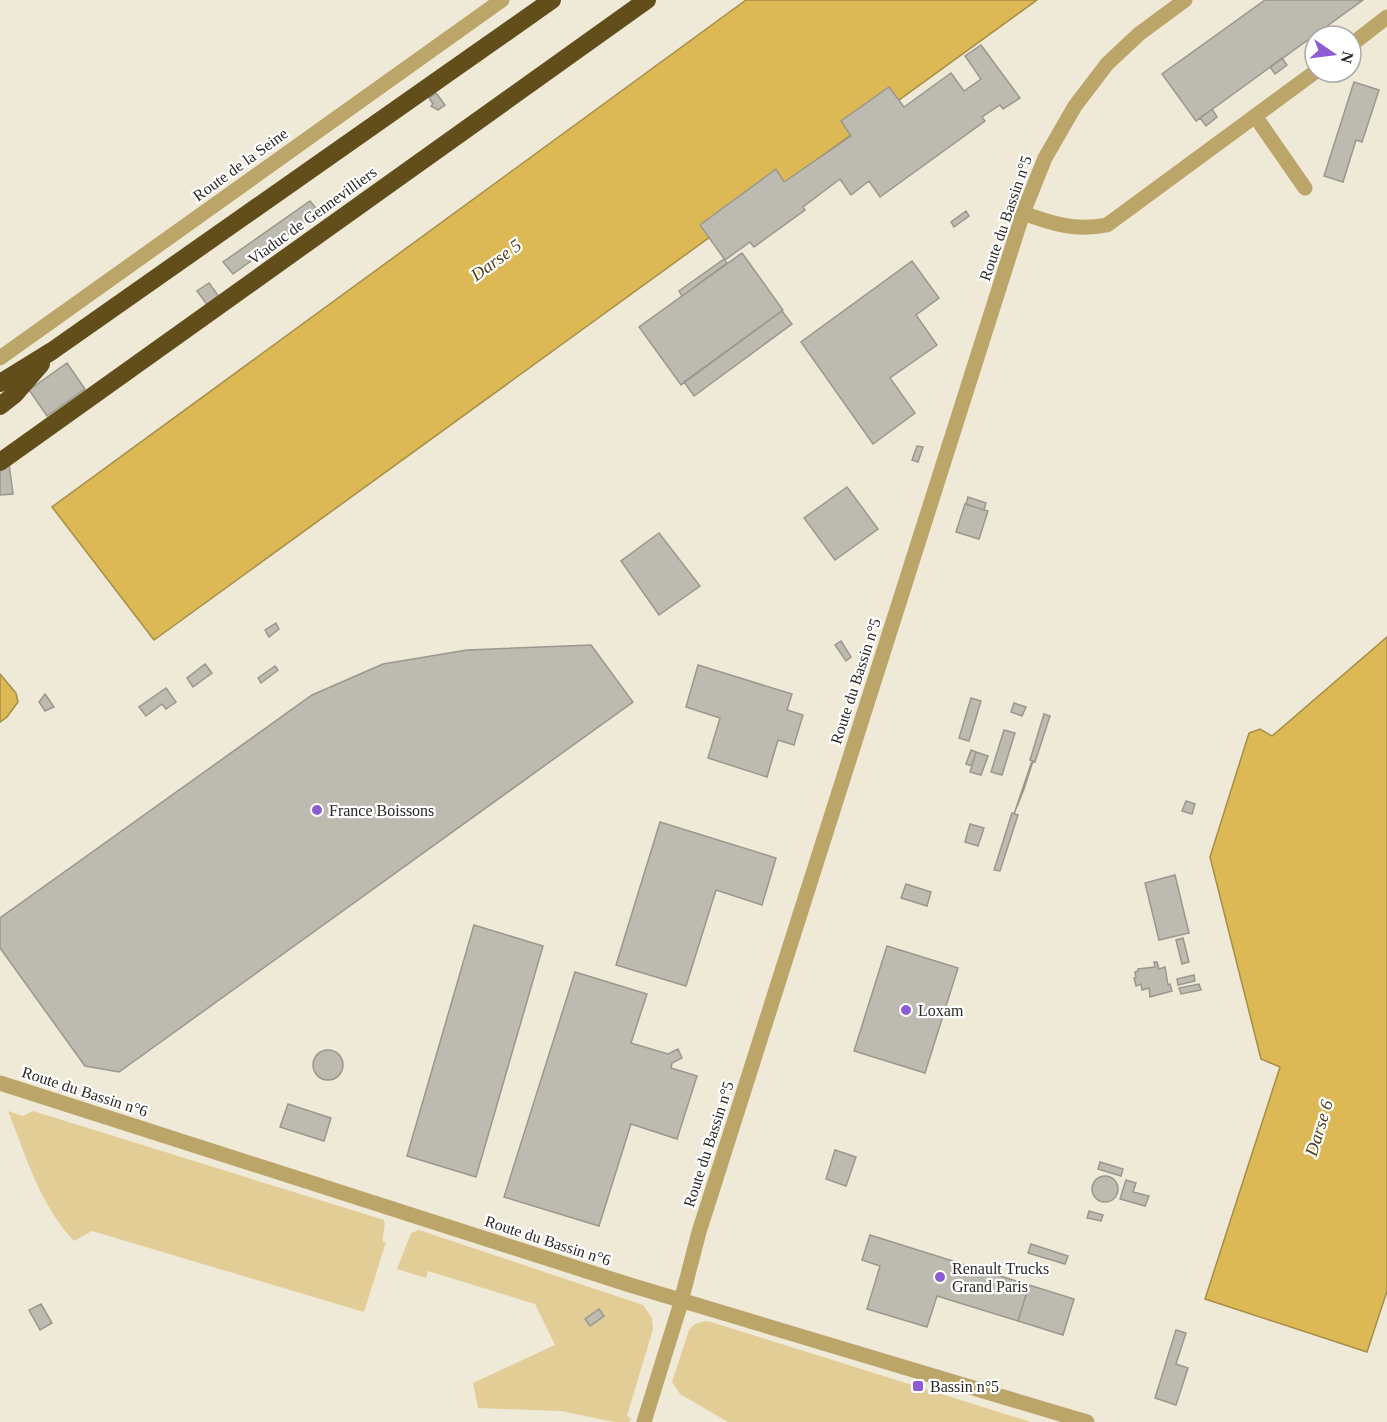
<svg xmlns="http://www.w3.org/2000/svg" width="1387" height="1422" font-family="Georgia,serif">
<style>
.built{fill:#efe9d8;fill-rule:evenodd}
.green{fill:#e2cd97}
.water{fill:#dcb955;stroke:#a78e47;stroke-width:1.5}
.building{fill:#bdbab0;stroke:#9a978e;stroke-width:1.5}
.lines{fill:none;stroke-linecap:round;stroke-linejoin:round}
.minor{stroke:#bca569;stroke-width:15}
.motorway{stroke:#614e1a;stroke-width:18}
.poi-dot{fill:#8d5cd5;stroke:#fff;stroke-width:2}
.labels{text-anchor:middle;stroke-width:4.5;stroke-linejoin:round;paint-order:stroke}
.street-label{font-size:16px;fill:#2a2925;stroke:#fff}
.poi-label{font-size:16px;fill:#2a2925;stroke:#fff;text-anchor:start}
.water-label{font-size:18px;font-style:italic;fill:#4f4016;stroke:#fff}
</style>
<rect width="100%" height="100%" fill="#f8f4ea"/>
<path class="built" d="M 0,0 L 746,0 L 52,507 L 154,640 L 1037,0 L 1387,0 L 1387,637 L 1272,736 L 1280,1067 L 1205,1299 L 1367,1352 L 1387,1291 L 1387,1422 L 0,1422 ZM 1315,36 L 1351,36 L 1351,72 L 1315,72 Z"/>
<path class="green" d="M 8,1111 L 23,1116 L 33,1111 L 384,1220 C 386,1227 382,1234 383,1242 L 386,1242 L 364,1312 L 92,1231 L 74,1241 C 40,1205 26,1156 8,1111 Z
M 419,1230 L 643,1305 L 652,1318 L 653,1329 L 627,1416 L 631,1418 L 630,1422 L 614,1422 L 561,1411 L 478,1408 L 473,1383 L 555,1345 L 535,1304 L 428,1271 L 426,1278 L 397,1269 L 411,1233 Z
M 705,1321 L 711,1322 L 1031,1422 L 728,1422 L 680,1394 L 672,1382 L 689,1330 L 695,1324 Z"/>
<path class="water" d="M 746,0 L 1037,0 L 154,640 L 52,507 Z
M 1387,637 L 1387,1291 L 1367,1352 L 1205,1299 L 1280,1067 L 1261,1059 L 1210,857 L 1249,733 L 1260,729 L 1272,736 Z
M 0,674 L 16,693 L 18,702 L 7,717 L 0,722 Z"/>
<path class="building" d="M 1265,0 L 1363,0 L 1196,121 L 1162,74 Z
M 981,45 L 1020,98 L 1003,109 L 1000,105 L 982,117 L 985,121 L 880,197 L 869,181 L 851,195 L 840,179 L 803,207 L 805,210 L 754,247 L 750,242 L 725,260 L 700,225 L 776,169 L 784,182 L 851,136 L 841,121 L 889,87 L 904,107 L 951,73 L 964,91 L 981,79 L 965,56 Z
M 1282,58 L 1287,65 L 1275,74 L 1270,67 Z
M 1354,82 L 1379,90 L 1362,142 L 1356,140 L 1343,182 L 1324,176 Z
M 436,93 L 445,105 L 438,110 L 431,106 L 433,104 L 429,98 Z
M 1212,109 L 1217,117 L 1206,126 L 1200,118 Z
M 310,201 L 319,212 L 233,274 L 223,262 Z
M 966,211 L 969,216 L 954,227 L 951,222 Z
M 742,253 L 783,310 L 681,385 L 639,327 Z
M 724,259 L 727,263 L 682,296 L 679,291 Z
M 912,261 L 939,298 L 916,315 L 937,345 L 890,378 L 915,413 L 873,444 L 801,342 Z
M 209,283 L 220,298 L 208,306 L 197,291 Z
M 782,311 L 792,324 L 694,396 L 684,382 Z
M 67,363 L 85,389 L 47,416 L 29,390 Z
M 917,446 L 923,447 L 918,462 L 912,460 Z
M 9,464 L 13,494 L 0,495 L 0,466 Z
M 847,487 L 878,529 L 835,560 L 804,518 Z
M 968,497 L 986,503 L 984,510 L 966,504 Z
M 965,504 L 988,511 L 979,539 L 956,532 Z
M 659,533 L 700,586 L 659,615 L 621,561 Z
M 276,623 L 279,629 L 269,637 L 265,630 Z
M 841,641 L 851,657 L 846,661 L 835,645 Z
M 591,645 L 633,702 L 119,1072 L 85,1066 L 0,948 L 0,918 L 312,695 L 383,664 L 467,650 Z
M 205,664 L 212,673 L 193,687 L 187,678 Z
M 698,665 L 792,694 L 787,710 L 803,715 L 794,745 L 778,740 L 767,777 L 708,758 L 720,718 L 686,707 Z
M 275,666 L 278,670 L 261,683 L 258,678 Z
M 166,688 L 176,702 L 166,709 L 162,704 L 146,716 L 139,707 Z
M 45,694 L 54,707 L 45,711 L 39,702 Z
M 971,698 L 981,701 L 969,741 L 959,738 Z
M 1014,703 L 1026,707 L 1022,716 L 1011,712 Z
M 1044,714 L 1050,716 L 1035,762 L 1030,760 Z
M 1004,730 L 1015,733 L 1002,775 L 991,772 Z
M 971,750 L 976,752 L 972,766 L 966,764 Z
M 976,752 L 988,756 L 981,775 L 970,772 Z
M 1032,761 L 1033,761 L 1024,789 L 1014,814 Z
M 1186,801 L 1195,804 L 1192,814 L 1182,811 Z
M 1012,813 L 1018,815 L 1000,871 L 994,870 Z
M 660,822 L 776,858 L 762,905 L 716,890 L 686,986 L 616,965 Z
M 970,824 L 984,828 L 978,846 L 965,842 Z
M 1175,875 L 1189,933 L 1159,940 L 1145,883 Z
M 906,884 L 931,892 L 927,906 L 901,898 Z
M 474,925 L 543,946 L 476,1177 L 407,1156 Z
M 1183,938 L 1189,962 L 1182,964 L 1176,940 Z
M 887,946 L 958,968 L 925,1073 L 854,1051 Z
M 1154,962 L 1157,962 L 1159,969 L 1165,967 L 1168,985 L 1170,984 L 1172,991 L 1150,997 L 1149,988 L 1142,990 L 1141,984 L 1136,986 L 1134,978 L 1136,977 L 1135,972 L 1138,971 L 1138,969 L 1155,967 Z
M 575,972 L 647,994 L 631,1043 L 668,1054 L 678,1049 L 682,1058 L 672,1063 L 671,1068 L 697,1076 L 677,1139 L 631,1124 L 599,1226 L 504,1197 Z
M 1194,975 L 1195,981 L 1178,985 L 1177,979 Z
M 1199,984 L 1201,990 L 1181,994 L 1179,988 Z
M313 1065a15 15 0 1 1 30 0a15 15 0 1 1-30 0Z
M 288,1104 L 331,1118 L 324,1141 L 280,1127 Z
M 835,1150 L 856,1157 L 846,1186 L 826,1179 Z
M 1100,1162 L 1123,1169 L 1121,1176 L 1098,1169 Z
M1092 1189a13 13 0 1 1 26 0a13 13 0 1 1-26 0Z
M 1126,1180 L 1136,1183 L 1133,1192 L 1149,1196 L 1145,1206 L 1120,1199 Z
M 1089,1211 L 1103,1215 L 1101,1221 L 1087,1218 Z
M 870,1235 L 1029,1285 L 1018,1321 L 937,1296 L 927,1327 L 867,1309 L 880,1266 L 862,1260 Z
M 1031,1244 L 1068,1256 L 1065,1264 L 1028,1253 Z
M 1029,1285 L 1074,1299 L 1063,1335 L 1018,1321 Z
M 41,1304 L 52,1323 L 40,1330 L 29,1310 Z
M 599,1309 L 604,1316 L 590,1326 L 585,1319 Z
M 1176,1330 L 1186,1333 L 1176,1364 L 1188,1368 L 1176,1405 L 1155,1398 Z"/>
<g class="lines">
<path class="minor" d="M 1351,45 L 1387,17
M 1255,116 L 1305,188
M 1023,213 C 1053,224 1075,231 1107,225 L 1315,72
M 0,358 L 502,0
M 0,1083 L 630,1285 L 1087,1422
M 644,1422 L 679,1309 L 699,1232 L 1023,213 L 1045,158 L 1075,106 L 1107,64 L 1139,34 L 1185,0"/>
<path class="motorway" d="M 0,383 L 52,351 L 552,0
M 0,406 L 14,395 L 41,364
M 0,462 L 647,0"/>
</g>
<g class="poi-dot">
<circle cx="317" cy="810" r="6"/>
<circle cx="906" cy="1010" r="6"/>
<circle cx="940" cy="1277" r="6"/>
<rect x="912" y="1380" width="12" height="12" rx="3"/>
</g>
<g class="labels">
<g class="street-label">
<text transform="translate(240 164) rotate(-36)" y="6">Route de la Seine</text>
<text transform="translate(312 215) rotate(-36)" y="6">Viaduc de Gennevilliers</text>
<text transform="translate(1005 218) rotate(-71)" y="6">Route du Bassin n°5</text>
<text transform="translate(855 681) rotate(-72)" y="6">Route du Bassin n°5</text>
<text transform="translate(85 1091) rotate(18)" y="6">Route du Bassin n°6</text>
<text transform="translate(708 1144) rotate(-72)" y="6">Route du Bassin n°5</text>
<text transform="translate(548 1240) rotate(18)" y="6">Route du Bassin n°6</text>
</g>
<g class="poi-label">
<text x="329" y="816">France Boissons</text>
<text x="918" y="1016">Loxam</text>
<text x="952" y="1274">Renault Trucks<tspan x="952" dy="18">Grand Paris</tspan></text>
<text x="930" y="1392">Bassin n°5</text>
</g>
<g class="water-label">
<text transform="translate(496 260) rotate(-36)" y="6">Darse 5</text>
<text transform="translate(1319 1128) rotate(-73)" y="6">Darse 6</text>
</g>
</g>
<g transform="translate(1333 54) rotate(104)"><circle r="28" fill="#ffffff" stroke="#aaa9a8" stroke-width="1.5"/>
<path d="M0-4.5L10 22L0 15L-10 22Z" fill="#8d5cd5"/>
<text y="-9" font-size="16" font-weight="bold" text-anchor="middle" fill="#2a2925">N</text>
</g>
</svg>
